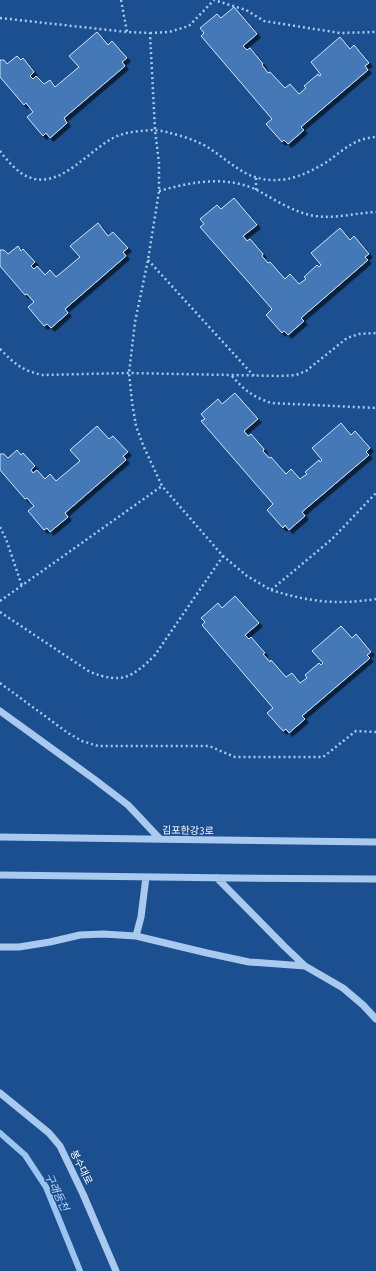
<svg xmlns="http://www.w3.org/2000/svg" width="376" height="1271" font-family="Ubuntu,'Noto Sans KR',sans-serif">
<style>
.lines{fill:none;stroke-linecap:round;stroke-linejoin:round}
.stream{stroke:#9cc4f0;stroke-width:6}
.building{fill:#4478b7;stroke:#cfe3fa;filter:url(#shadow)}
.path{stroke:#a9c9ee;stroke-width:2.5;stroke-dasharray:2 3;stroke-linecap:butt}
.minor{stroke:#a9c9ee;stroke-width:7}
.labels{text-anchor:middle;stroke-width:3;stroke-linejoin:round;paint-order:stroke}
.street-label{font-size:10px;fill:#fff;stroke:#1b4f8f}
.water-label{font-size:11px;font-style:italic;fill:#b5d3f5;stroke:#1b4f8f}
</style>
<defs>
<filter id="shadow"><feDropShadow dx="3.5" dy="3.5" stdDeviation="0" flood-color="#0009"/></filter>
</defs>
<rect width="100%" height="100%" fill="#1b4f8f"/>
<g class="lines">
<path class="stream" d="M 0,1133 L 25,1155 L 46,1187 L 80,1271"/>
</g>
<path class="building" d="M 234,7 L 257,34 L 243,46 L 247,50 L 250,48 L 263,64 L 262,65 L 268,73 L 270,72 L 285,88 L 290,84 L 299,94 L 306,88 L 304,86 L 318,74 L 319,76 L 321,75 L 311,62 L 340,37 L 350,49 L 354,45 L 369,63 L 365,66 L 368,70 L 301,127 L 304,130 L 288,144 L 284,140 L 282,142 L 266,124 L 272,119 L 201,36 L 204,33 L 200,28 L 217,14 L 221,18 Z
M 97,32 L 108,45 L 112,41 L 127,58 L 122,62 L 125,66 L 64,118 L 67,123 L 50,138 L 46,133 L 43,136 L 27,117 L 33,112 L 26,103 L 24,105 L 0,77 L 0,60 L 4,60 L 7,64 L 17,56 L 21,60 L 23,58 L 34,72 L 30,76 L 33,79 L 36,76 L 44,84 L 50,80 L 55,87 L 79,67 L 69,56 Z
M 234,198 L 257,225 L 243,236 L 247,241 L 250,239 L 263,254 L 262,256 L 268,263 L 270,262 L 285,279 L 290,274 L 299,284 L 306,279 L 304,277 L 317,265 L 319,267 L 321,265 L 311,253 L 340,228 L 350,240 L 354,236 L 369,254 L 365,257 L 368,260 L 301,318 L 304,321 L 288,335 L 284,331 L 282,333 L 266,315 L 272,309 L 200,227 L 204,224 L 200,219 L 217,205 L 221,209 Z
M 98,223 L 108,236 L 113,232 L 128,248 L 123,252 L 126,256 L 65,309 L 68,313 L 51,328 L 47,324 L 44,326 L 28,307 L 34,302 L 27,294 L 25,295 L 0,266 L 0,250 L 4,250 L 8,254 L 18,246 L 21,251 L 23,249 L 35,262 L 31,266 L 34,269 L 37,266 L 45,275 L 50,270 L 56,277 L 80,257 L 70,246 Z
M 235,393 L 258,419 L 244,431 L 248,436 L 251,434 L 264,449 L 263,451 L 269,458 L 271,457 L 286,474 L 291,469 L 300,479 L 307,474 L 305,472 L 319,460 L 320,462 L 322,460 L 312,448 L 341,423 L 351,435 L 355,431 L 370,448 L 366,452 L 369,455 L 302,512 L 305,516 L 289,530 L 285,525 L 283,528 L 267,510 L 273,504 L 201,421 L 205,419 L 201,414 L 218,399 L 222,404 Z
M 97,426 L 109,439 L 113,436 L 128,452 L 123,456 L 126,460 L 65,513 L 68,517 L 50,532 L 47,528 L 44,530 L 28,511 L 34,506 L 27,498 L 25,499 L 0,470 L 0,454 L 4,454 L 8,458 L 17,450 L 21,455 L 23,453 L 35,466 L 31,470 L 33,473 L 37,470 L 45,479 L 50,474 L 56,481 L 80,461 L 70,450 Z
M 235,596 L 259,623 L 245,635 L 249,639 L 251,637 L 265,653 L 263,654 L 270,662 L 271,660 L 286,677 L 292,673 L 300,683 L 307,678 L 305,675 L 319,663 L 321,665 L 323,663 L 312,651 L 341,626 L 352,638 L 356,634 L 371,652 L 367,655 L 370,658 L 302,716 L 305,719 L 289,733 L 286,729 L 283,731 L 267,713 L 273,708 L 202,625 L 205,622 L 201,618 L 218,603 L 222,608 Z"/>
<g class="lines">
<path class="path" d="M 121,0 L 127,32
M 0,18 L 127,32 L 150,33 L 155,130 L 159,163 L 159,191 L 148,260 L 135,322 L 129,373 L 132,402 L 136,426 L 143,445 L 162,486 L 223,556 L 247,576 L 271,590 L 332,539 L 376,493
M 150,33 L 169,32 L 189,26 L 214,0 L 246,10 L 264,21 L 340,33 L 376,32
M 0,151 C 6,159 13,167 21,173 C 55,196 85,153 113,138 C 121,134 130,132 139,131 C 144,131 149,130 154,130 C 168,131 197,140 209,148 C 236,166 251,185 287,179 C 300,177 320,167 331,159 C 345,148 357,138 376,137
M 256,190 L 256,178
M 159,191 C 191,182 225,175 257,190 C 275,200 295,213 315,216 C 336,219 355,213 376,212
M 148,260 L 254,376
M 0,349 C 15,364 21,370 42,375 L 129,373 L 281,376 L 296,375 L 306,371 L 347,338 L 359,334 L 376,333
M 232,376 C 245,391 252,396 271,403 L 376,408
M 0,527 L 6,539 L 22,586
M 271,590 C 310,602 336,605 376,599
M 0,601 L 162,486
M 0,612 L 90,672 C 122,684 132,678 155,655 L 223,556
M 0,683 L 68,733 L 82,741 L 98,746 L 209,746 L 235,757 L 323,757 L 356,731 L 376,732"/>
<path class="minor" d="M 0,711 L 94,779 L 128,805 L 160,839
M 0,837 L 376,842
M 0,875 L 234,878 L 376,879
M 217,878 L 284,946 L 305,966 L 343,988 L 363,1005 L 376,1019
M 136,936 L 207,953 L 249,962 L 305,966
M 0,947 L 19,947 L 50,942 L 80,935 L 103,934 L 136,936 L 141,917 L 146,877
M 0,1093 L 49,1133 L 60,1146 L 83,1194 L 116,1271"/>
</g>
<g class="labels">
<g class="street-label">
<text transform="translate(188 830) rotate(1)" y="4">김포한강3로</text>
<text transform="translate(82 1167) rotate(64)" y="4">봉수대로</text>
</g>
<g class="water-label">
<text transform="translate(57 1192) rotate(64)" y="4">구래동천</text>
</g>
</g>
</svg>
